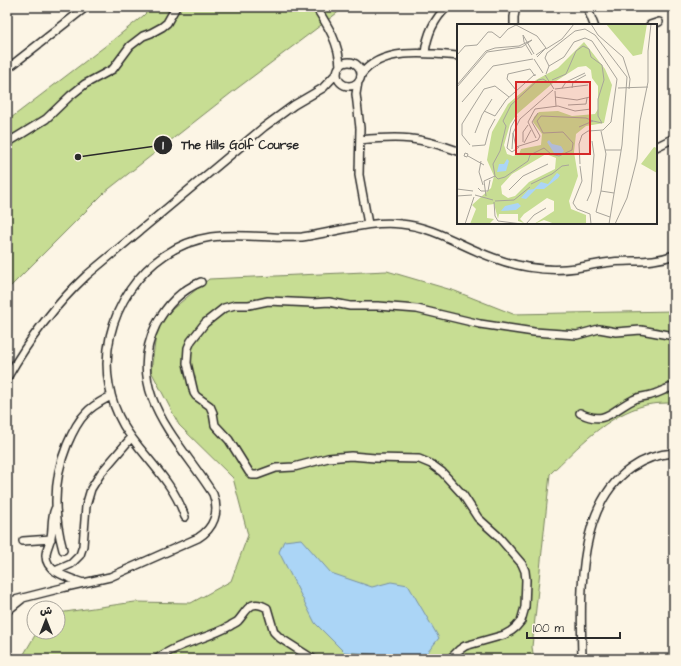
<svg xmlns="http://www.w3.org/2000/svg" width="681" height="666" font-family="'Architects Daughter','Playpen Sans Arabic',sans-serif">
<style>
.green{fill:#c7dd93;stroke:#79845f}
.water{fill:#abd5f6;stroke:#7891a5}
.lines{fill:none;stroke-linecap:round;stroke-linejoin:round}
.street-casing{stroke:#2b2b2b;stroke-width:10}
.street{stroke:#fcf5e5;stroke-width:7}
.inset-road{fill:none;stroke:#a8a49b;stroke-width:1}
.view{fill:#d62828;fill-opacity:0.15;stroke:#d62828;stroke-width:2}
.inset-edge{fill:none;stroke:#2b2b2b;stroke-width:2}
.leader{fill:none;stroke:#2b2b2b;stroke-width:1.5}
.callout-dot{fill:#2b2b2b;stroke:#fcf5e5;stroke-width:1.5}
.mark-label{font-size:12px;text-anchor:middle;font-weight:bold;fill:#fff}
.callout-label{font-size:12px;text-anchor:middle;font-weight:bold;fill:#2b2b2b;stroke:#fcf5e5;stroke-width:4;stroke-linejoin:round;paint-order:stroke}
</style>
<rect width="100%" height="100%" fill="#fcf5e5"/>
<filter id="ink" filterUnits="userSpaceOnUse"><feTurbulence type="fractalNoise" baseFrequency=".025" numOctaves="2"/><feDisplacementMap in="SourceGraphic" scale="8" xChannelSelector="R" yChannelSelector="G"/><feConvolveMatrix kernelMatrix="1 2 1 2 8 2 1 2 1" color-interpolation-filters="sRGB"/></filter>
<g filter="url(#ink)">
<path class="green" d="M 152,7 L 347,7 L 341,10 L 235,90 L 105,192 L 7,290 L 7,121 L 108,44 L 143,16 Z
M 387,271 L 455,291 L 513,314 L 674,311 L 674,403 C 665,403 655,403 646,405 C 607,415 578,447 550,474 L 532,647 L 534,659 L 21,659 L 37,632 L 58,632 L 58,613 L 135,602 L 191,603 L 231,581 L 248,535 L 233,478 L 179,425 L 151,371 L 158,321 L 209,279 Z"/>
<path class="water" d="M 301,539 L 331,573 L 372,587 L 391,582 L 408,585 L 439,638 L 423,658 L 344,652 L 315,623 L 279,552 L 284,541 Z"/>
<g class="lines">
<g class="street-casing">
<path id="street" d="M 316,7 C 328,26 339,43 340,66
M 587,7 L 594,25
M 514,25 L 514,17 L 516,7
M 650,25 L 659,22
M 425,53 C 427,35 433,20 447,7
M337 74a12 12 0 1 1 24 0a12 12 0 1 1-24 0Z
M 7,69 L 86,7
M 361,75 C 381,47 428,53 458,56
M 358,82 L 356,94 L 360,128 L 359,175 L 368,224
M 360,140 C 401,136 419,137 458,151
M 7,143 L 46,119 L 70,96 L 85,84 L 113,69 L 130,46 L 143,36 L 151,33 L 162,27 L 167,23 L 176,7
M 656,147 L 674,138
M 7,378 C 29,339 55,305 87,275 L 264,127 L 294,105 L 323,88 L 337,73
M 580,413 C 606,426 612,410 633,400 C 639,396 647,397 654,394 C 661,392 666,388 674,387
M 55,509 C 51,518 53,527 51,537 C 50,543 46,549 46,555 C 45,572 70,578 83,583
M 185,517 C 181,505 175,494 168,484 C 143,448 117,431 109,385 C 97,319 143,247 211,237 C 241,233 272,239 302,237 C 335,233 368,220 401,224 C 435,227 462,247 494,258 C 521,268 547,272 576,268 C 588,266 600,263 612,262 C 634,260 654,263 674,255
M 23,541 L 51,539
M 63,550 C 53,514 53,479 67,445 C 72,433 77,422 86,413 C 93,405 102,401 111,396
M 55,571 L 71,564 L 80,555 L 83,546 L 86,506 L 91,489 L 101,473 L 131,438
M 7,602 L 66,587 L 110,577 L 198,538 C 214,528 220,512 213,494 C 181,442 123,393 156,325 C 166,306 181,290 201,282
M 7,611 L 22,599
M 157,659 C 178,643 207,639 230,626 C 232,624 236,623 238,621 C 247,611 250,598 267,608 L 274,632 L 280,638 L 313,659
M 450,659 L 459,650 L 465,646 L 504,635 L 511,631 L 516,627 L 521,621 L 525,607 L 526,580 L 525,571 L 522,564 L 497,535 L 478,518 L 463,495 L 442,472 L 431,464 L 419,459 L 375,458 L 351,456 L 328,458 L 294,467 L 276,468 L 257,475 L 252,475 L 249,472 L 229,440 L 215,425 L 213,413 L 210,406 L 196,396 L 194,393 L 187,363 L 188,348 L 191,341 L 205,323 L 224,308 L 235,305 L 249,305 L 268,301 L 313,303 L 329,302 L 350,306 L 378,306 L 417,309 L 480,324 L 534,332 L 577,335 L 599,329 L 616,332 L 641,330 L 674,336
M 582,659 C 581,599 575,507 631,468 C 644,459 658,454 674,453"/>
</g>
<use href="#street" class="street"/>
</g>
</g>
<g transform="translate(457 24)">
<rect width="200" height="200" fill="#fcf5e5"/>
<path d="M 149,0 L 190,0 L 185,30 L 176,32 ZM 127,18 L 148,45 L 155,61 L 147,99 L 129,102 L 119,110 L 117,128 L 121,152 L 112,177 L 114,185 L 129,191 L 129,200 L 98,200 L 87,196 L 77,200 L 97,187 L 97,177 L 90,174 L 67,190 L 63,195 L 67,199 L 61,197 L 61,190 L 42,190 L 41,195 L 37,180 L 30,181 L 30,194 L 37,195 L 32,200 L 13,200 L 19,185 L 15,181 L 34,164 L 37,152 L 30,136 L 32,124 L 35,108 L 51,80 L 79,56 L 101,44 ZM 129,42 L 134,46 L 135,54 L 141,62 L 141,85 L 138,90 L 115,92 L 101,87 L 82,88 L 77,93 L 76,98 L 85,110 L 84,121 L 64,125 L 62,130 L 56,132 L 50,130 L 47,121 L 53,100 L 60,90 L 96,59 L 121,43 ZM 89,130 L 99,134 L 98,145 L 72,158 L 58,172 L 51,174 L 45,170 L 44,162 L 55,150 ZM 197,123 L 200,124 L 200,149 L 184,140 Z" fill="#c7dd93" fill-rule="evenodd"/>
<path d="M 92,116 L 95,120 L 104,122 L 107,127 L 105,129 L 97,129 L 90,118 ZM 50,135 L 52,137 L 49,147 L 40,148 L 42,140 L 47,140 ZM 100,149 L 103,151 L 101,154 L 87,165 L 79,165 L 69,175 L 64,174 L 71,166 L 77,165 L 84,158 L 91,160 ZM 61,179 L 64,182 L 59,186 L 44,187 L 48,182 Z" fill="#abd5f6"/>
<path class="inset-road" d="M 134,0 L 141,11 L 166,33 L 173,55 L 172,65M 89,25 L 105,15 L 117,0M 0,31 L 8,22 L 20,21 L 31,8 L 35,8 L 43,14 L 51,5 L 59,1 L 80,12 L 89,24M 75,31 L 67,18 L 66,11 L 77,30M 79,31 L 89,24 L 80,33M 77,35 L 86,49M 92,42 L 88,34 L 90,29 L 118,7 L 128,5 L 138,11 L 170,53 L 165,121 L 152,200M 89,50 L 92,42 L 107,33 L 117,18 L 128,14 L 135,17 L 160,55 L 154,98 L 146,106 L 131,107 L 125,111 L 122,120 L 123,140M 88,51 L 97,65M 95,56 L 109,50 L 119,27 L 126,22 L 132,25 L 134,33 L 145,41 L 147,56 L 141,75 L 141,92 L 145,99 L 136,97 L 122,103M 0,61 L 29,27 L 38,24 L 62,22 L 75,16 L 65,23 L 30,28 L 0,63M 105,64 L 109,58 L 128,49M 115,64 L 116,58 L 129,51M 161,64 L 191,63M 98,65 L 131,61M 59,66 L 50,55 L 51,50 L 73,45 L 78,52 L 78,50M 98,67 L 99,82M 98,73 L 120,76 L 133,73M 5,78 L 36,42 L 76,35M 111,81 L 129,80 L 130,74M 27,87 L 38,92M 38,92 L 49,76 L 77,51M 60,92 L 54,103 L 50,124 L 55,128 L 62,123M 144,107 L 149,130 L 144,167M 18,109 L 25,91 L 35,75M 56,109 L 59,123 L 81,116 L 83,112 L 75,98 L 81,89M 79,114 L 71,98 L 78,85 L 101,82 L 118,87 L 134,85M 66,118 L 66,108 L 71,101M 67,119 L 74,106M 13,121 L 5,111 L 5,100 L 27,65 L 38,62 L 52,73M 15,122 L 28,121 L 32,106 L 38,95M 55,125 L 56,109 L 63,95 L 96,66M 148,126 L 164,126M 8,129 L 11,130 L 10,133 L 7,132 ZM 11,132 L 27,141M 24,137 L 22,148 L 26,161M 123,142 L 125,157 L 116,179 L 120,185 L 133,190 L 134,200M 38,152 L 41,155 L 48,153 L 71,137 L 73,131 L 87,124 L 94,130 L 102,132 L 115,126 L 116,119 L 106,108 L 86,109 L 80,97 L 84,92 L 129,94 L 136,97M 74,160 L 95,150 L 105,142 L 112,141M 21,164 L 24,167 L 31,167 L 33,156M 0,165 L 16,167M 52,166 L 66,152 L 91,140M 18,171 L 36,176M 0,172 L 15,171M 29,172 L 27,157 L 38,152 L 36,140 L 43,127 L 49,102 L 46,97 L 54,81 L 81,56 L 86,55 L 91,58M 38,177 L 57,176 L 73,163M 130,177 L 134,168 L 137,131 L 135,117M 37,178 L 38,192 L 41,197 L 65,200M 153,193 L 139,188 L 144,167 L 157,169M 8,200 L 17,173M 69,200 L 77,191 L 89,184M 158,200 L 170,174 L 180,135 L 183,97 L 191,58 L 191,27 L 194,0"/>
<path class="view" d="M 59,58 L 133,58 L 133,130 L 59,130 Z"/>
<rect width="200" height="200" class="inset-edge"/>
</g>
<path class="leader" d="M78 157L163 145"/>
<g class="callout-dot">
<circle cx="78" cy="157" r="4"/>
<circle cx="163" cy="145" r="10"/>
</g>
<g class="mark-label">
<text x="163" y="149">1</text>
</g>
<g class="callout-label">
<text x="240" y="149">The Hills Golf Course</text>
</g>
<rect width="681" height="666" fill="none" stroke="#fcf5e5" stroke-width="24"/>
<rect x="12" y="12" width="657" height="642" fill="none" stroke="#2b2b2b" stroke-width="1.5" filter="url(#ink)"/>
<g transform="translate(46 620)"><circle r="19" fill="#fcf5e5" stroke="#a8a49b"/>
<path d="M0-3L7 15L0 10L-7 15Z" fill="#2b2b2b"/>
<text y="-6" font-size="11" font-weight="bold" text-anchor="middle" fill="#2b2b2b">ش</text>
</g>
<path d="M527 632v6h93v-6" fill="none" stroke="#2b2b2b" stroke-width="2"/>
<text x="533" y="632" font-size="12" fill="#2b2b2b" stroke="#fcf5e5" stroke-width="3" paint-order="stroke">100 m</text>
</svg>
